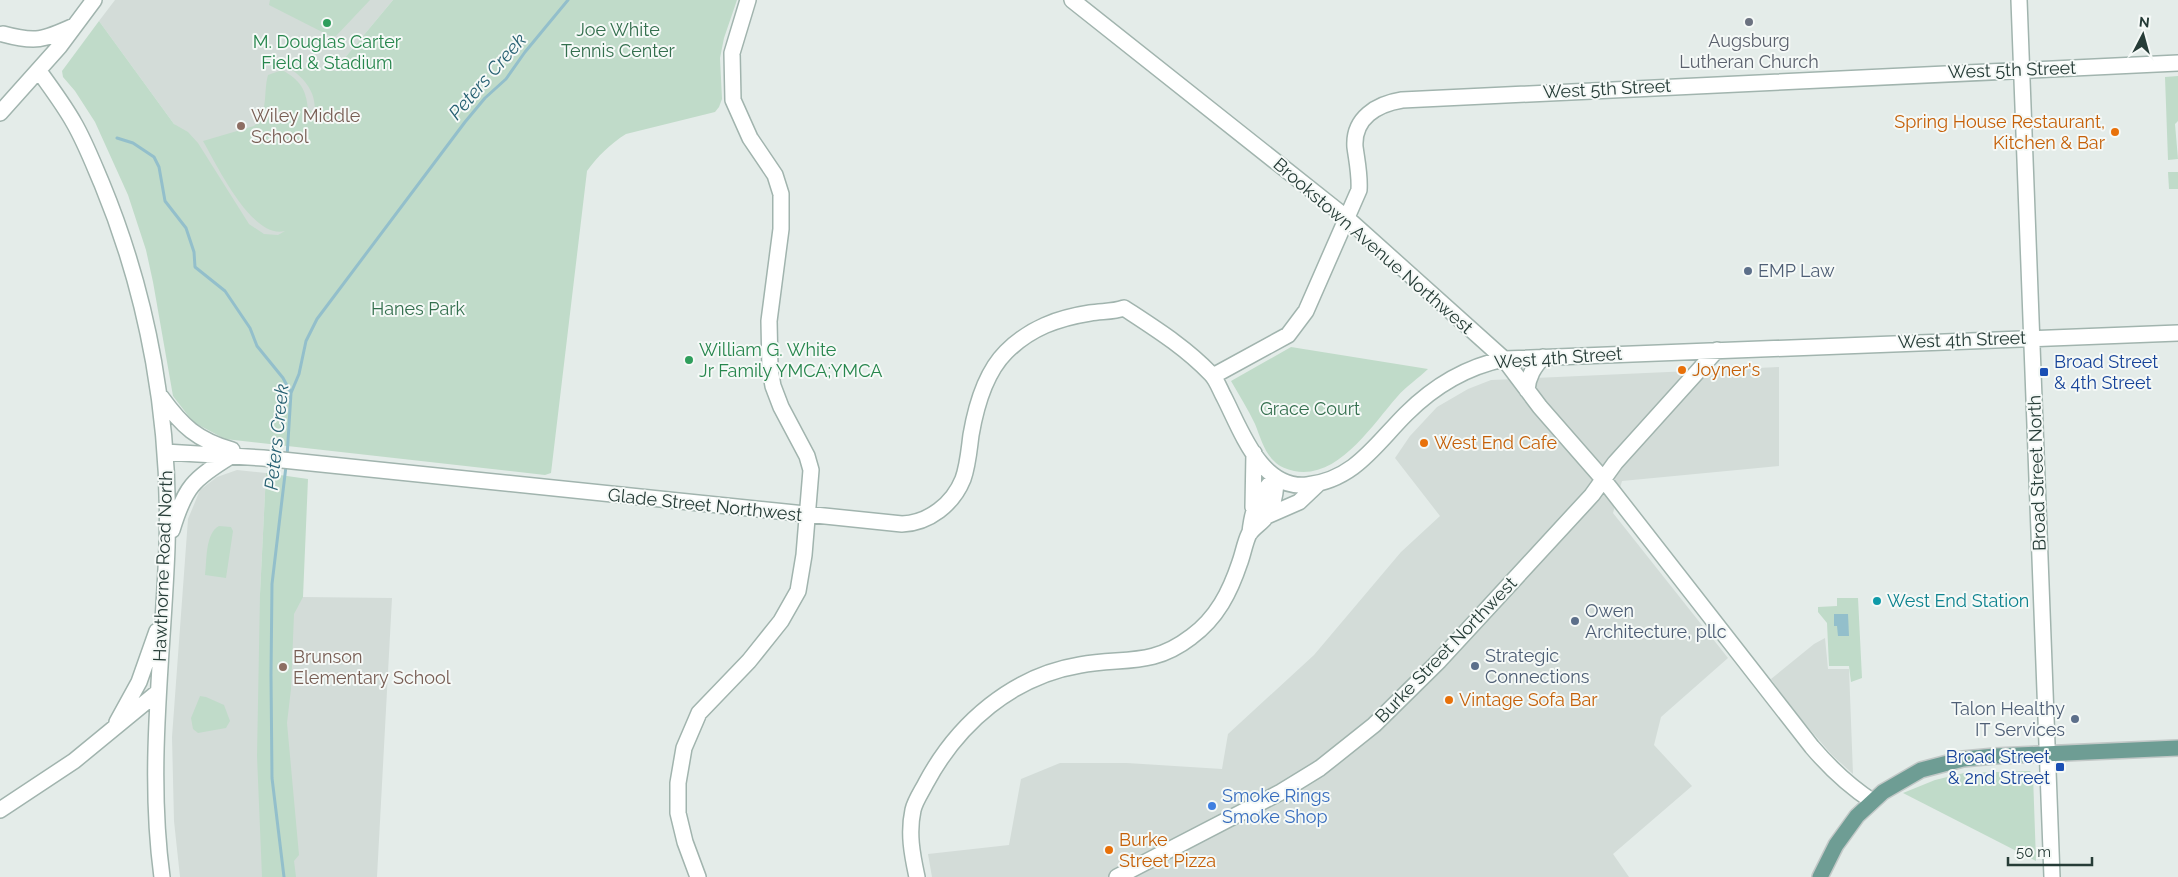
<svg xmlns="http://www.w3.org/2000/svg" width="2178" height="877" font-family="Raleway,sans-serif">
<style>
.built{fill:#d3dcd8}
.green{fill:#c0dbc9}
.water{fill:#93bfcb}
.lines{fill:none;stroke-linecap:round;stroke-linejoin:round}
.stream{stroke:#93bfcb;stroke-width:3}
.secondary-casing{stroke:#a1b4ae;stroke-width:18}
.primary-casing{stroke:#c2c8c7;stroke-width:18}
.secondary{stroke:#fff;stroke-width:15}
.primary{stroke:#6e9d94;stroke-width:15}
.worship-dot{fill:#6b7280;stroke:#f5f9f7;stroke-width:2}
.leisure-dot{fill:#2e9e5b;stroke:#f5f9f7;stroke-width:2}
.education-dot{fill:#8d6e63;stroke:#f5f9f7;stroke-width:2}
.food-dot{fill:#e8710a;stroke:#f5f9f7;stroke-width:2}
.service-dot{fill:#5c6f8a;stroke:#f5f9f7;stroke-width:2}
.transit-dot{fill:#1a4fb4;stroke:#f5f9f7;stroke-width:2}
.culture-dot{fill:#0f9aa8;stroke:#f5f9f7;stroke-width:2}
.shop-dot{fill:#3f7fe0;stroke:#f5f9f7;stroke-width:2}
.labels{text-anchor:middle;stroke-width:4;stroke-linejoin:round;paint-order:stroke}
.park-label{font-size:18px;fill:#346f4e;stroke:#f5f9f7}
.worship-label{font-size:18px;fill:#5b616d;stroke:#f5f9f7}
.leisure-label{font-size:18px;fill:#27864d;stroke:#f5f9f7}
.street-label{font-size:18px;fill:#263c37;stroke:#f5f9f7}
.education-label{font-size:18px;fill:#785e54;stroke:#f5f9f7;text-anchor:start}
.food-label{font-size:18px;fill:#c56008;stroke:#f5f9f7;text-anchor:start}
.service-label{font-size:18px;fill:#4e5e75;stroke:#f5f9f7;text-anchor:start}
.transit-label{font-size:18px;fill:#164399;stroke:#f5f9f7;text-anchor:start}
.culture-label{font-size:18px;fill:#0d838f;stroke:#f5f9f7;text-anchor:start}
.shop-label{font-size:18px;fill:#366cbe;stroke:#f5f9f7;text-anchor:start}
.water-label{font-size:19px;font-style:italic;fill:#266072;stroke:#f5f9f7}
</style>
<rect width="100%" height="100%" fill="#e4ece9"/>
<path class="built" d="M 115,0 L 393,0 L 343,60 L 307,128 L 293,226 L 255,253 L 174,124 L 99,21 Z
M 1779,367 L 1779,466 L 1622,481 L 1613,513 L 1728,658 L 1661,717 L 1654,745 L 1692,786 L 1613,854 L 1629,877 L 932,877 L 928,854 L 1009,845 L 1021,779 L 1060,763 L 1127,763 L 1222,769 L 1228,734 L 1314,655 L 1401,552 L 1440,516 L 1395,458 L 1410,436 L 1437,407 L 1468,389 L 1491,380 Z
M 237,470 L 266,473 L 260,594 L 303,597 L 392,598 L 377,877 L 180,877 L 174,821 L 172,737 L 188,519 L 200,490 L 217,477 Z
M 1825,638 L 1828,669 L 1849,669 L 1853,774 L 1832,755 L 1793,710 L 1771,679 L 1814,644 Z"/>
<path class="green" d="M 270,0 L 370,0 L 336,36 L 330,36 L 269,5 Z
M 393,0 L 737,0 L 724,38 L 720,58 L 722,99 L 719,107 L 715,112 L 626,134 C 610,144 598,156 587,171 L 551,473 L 545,475 L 225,439 L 193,422 L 173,396 L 153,282 L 146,250 L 128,195 L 95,122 L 75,91 L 63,77 L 62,71 L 99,21 L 174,124 L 188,132 L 198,143 L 249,224 L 264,234 L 278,235 L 285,231 C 252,240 217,165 203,141 L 254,126 C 269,113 263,92 268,75 L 282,70 C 300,80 306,89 308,109 L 314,113 C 318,95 304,76 288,68 L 295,67 L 337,71 L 343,60 Z
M 2178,76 L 2178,121 L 2175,124 L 2178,159 L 2168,160 L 2165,77 Z
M 2168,172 L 2178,172 L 2178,189 L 2169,189 Z
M 1291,347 L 1428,369 C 1418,379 1406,386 1397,397 C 1372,425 1338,480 1294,471 C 1287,469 1279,467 1274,461 C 1264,452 1260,436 1255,424 C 1248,409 1239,395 1231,381 Z
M 266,473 L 308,479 L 303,597 L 294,614 L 291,689 L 287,723 L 299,855 L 294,861 L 296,877 L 262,877 L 257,756 L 260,594 Z
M 219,526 L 231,527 L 233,531 L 226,578 L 205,575 C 207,561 205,533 219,526 Z
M 1837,598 L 1858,598 L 1862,678 L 1851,682 L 1849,666 L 1829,666 L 1827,623 L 1818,612 L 1818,607 L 1837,606 Z
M 200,696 L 206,697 L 224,705 L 230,721 L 226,728 L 198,733 L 193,729 L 191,718 Z
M 2030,771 L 2033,775 L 2036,861 L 1903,793 L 1935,780 L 1964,773 Z"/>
<path class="water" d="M 1834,614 L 1848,614 L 1849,636 L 1838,636 L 1837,626 L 1834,626 Z"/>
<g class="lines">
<path class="stream" d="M 117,138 L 133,143 L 154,157 L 159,167 L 165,201 L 186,228 L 194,252 L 195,267 L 225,291 L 250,328 L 257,346 L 283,378 L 291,393
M 287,457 L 291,393 L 299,374 L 306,341 L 317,319 L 465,122 L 485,98 L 506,79 L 525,52 L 568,0
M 284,877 L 272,778 L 271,675 L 272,584 L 286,466"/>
<g class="secondary-casing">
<path id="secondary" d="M 1072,0 L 1348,219 L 1504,359 L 1540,407 L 1603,479 L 1812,747 C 1830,768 1849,786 1872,801
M 2019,0 L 2052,877
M 3,34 C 36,43 43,40 74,26
M 39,71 C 51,88 64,105 74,123 C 85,142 93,163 102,184 C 149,298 171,423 167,547 C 163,657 147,767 162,877
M 0,113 L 59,47 L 94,0
M 1213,376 L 1288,335 L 1306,311 L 1359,190 C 1360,175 1357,162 1355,147 C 1353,118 1377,104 1402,100 L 2178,63
M 1527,390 C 1528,376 1534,367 1543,357
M 161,397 C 182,426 197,440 232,450
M 165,452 L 263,458 L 902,524 C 929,523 953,504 963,479 C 968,465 969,450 971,435 C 976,406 985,373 1006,352 C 1030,328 1058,318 1090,313 C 1102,311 1113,312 1124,308 C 1156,329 1185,347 1211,374 C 1217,380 1220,390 1224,397 C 1241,430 1261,490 1307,485 C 1354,480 1375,445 1406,414 C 1433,387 1466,367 1504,359 L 2178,333
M 1253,507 L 1254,453
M 1267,516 L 1299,502 L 1318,484
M 172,530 C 185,487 193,479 231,456
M 1250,533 C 1252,511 1258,493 1276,478
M 117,722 L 139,682 L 157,631
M 0,810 L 74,761 L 158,692
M 698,877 L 685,842 L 678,813 L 678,783 L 684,748 L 699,713 L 749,661 L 781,621 L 798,591 L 804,555 L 811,470 L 807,456 L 781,407 L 773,386 L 770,369 L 769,321 L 781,229 L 781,194 L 775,175 L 750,138 L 733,100 L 732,53 L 748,0
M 917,877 C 912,854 908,833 913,810 C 915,801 922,791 926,783 C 958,723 1013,676 1080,665 C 1124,657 1152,667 1191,637 C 1217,618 1230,592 1240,562 C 1243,554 1245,542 1249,534 C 1253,528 1261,523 1265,518 C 1274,507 1276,491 1276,478
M 1117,877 L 1281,792 L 1320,768 L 1374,725 L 1439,661 L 1592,495 L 1615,463 L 1717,350"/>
</g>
<g class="primary-casing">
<path id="primary" d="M 1820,877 L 1836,845 L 1857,816 L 1883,792 L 1921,770 L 1963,759 L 1995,756 L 2178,748"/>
</g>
<use href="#secondary" class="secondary"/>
<use href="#primary" class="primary"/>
</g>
<circle class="worship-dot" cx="1749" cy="22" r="5"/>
<g class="leisure-dot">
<circle cx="327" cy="23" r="5"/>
<circle cx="689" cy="360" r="5"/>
</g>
<g class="education-dot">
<circle cx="241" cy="126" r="5"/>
<circle cx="283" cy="667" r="5"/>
</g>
<g class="food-dot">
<circle cx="2115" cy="132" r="5"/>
<circle cx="1682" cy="370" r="5"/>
<circle cx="1424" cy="443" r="5"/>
<circle cx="1449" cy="700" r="5"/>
<circle cx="1109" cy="850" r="5"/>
</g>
<g class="service-dot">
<circle cx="1748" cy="271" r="5"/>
<circle cx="1575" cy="621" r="5"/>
<circle cx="1475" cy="666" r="5"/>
<circle cx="2075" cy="719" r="5"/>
</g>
<g class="transit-dot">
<rect x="2039" y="367" width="10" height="10" rx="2.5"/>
<rect x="2055" y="762" width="10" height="10" rx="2.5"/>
</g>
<circle class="culture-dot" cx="1877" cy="601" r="5"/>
<circle class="shop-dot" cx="1212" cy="806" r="5"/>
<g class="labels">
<g class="park-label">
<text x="618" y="36">Joe White<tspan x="618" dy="21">Tennis Center</tspan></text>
<text x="418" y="315">Hanes Park</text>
<text x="1310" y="415">Grace Court</text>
</g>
<g class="worship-label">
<text x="1749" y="47">Augsburg<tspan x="1749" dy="21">Lutheran Church</tspan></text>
</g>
<g class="leisure-label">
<text x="327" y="48">M. Douglas Carter<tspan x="327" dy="21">Field &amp; Stadium</tspan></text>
<text x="699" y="356" text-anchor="start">William G. White<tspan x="699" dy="21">Jr Family YMCA;YMCA</tspan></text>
</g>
<g class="street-label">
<text transform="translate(2012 70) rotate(-2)" y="6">West 5th Street</text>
<text transform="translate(1607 89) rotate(-3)" y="6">West 5th Street</text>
<text transform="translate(1373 246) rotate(41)" y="6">Brookstown Avenue Northwest</text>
<text transform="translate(1962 340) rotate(-2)" y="6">West 4th Street</text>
<text transform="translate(1558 358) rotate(-4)" y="6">West 4th Street</text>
<text transform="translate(2037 473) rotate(-92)" y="6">Broad Street North</text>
<text transform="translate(705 505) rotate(6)" y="6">Glade Street Northwest</text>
<text transform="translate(163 566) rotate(-88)" y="6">Hawthorne Road North</text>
<text transform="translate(1446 650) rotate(-46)" y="6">Burke Street Northwest</text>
</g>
<g class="education-label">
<text x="251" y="122">Wiley Middle<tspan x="251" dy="21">School</tspan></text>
<text x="293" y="663">Brunson<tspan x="293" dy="21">Elementary School</tspan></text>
</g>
<g class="food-label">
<text x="2105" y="128" text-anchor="end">Spring House Restaurant,<tspan x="2105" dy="21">Kitchen &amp; Bar</tspan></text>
<text x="1692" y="376">Joyner's</text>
<text x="1434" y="449">West End Cafe</text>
<text x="1459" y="706">Vintage Sofa Bar</text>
<text x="1119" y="846">Burke<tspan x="1119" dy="21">Street Pizza</tspan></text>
</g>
<g class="service-label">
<text x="1758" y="277">EMP Law</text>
<text x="1585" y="617">Owen<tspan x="1585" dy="21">Architecture, pllc</tspan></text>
<text x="1485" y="662">Strategic<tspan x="1485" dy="21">Connections</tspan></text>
<text x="2065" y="715" text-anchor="end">Talon Healthy<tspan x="2065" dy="21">IT Services</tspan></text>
</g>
<g class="transit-label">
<text x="2054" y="368">Broad Street<tspan x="2054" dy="21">&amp; 4th Street</tspan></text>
<text x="2050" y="763" text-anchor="end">Broad Street<tspan x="2050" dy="21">&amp; 2nd Street</tspan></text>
</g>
<g class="culture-label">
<text x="1887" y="607">West End Station</text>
</g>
<g class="shop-label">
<text x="1222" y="802">Smoke Rings<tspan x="1222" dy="21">Smoke Shop</tspan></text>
</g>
<g class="water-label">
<text transform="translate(487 76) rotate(-49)" y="7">Peters Creek</text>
<text transform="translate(276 437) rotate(-84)" y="7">Peters Creek</text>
</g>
</g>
<g transform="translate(2143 35) rotate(6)" stroke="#f5f9f7" stroke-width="4" paint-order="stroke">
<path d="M0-4L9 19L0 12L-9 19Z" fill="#263c37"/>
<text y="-8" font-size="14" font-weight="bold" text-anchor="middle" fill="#263c37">N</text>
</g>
<path d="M2008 857v8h84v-8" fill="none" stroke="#263c37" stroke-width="2.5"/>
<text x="2016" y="857" font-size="15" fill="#263c37" stroke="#f5f9f7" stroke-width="4" paint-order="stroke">50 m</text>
</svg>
